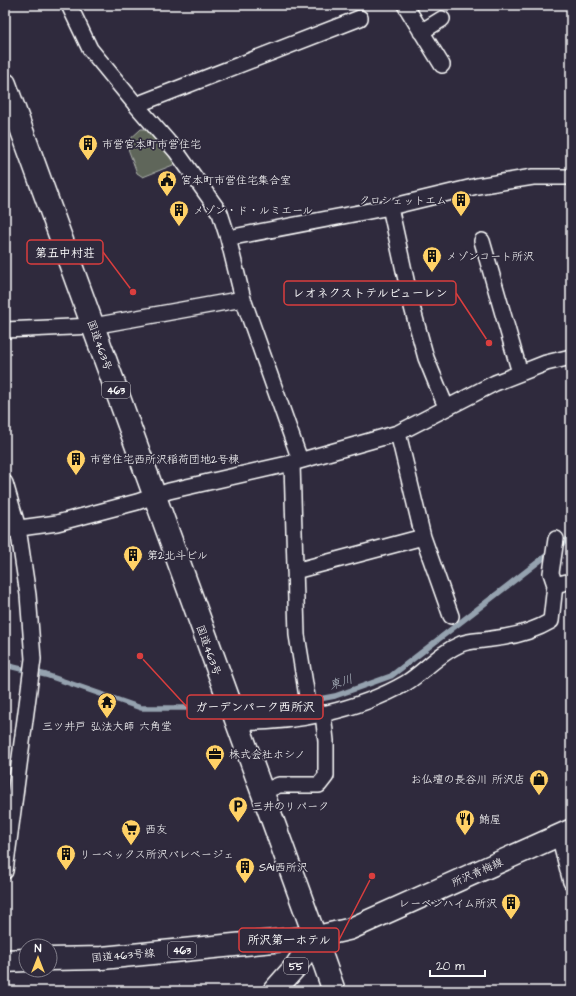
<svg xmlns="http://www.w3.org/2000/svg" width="576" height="996" font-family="'Architects Daughter','Klee One',sans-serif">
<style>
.green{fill:#5e665a;stroke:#aeb2ac}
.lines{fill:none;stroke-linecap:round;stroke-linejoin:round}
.stream{stroke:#95a2af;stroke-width:5.5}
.street-casing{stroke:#fff;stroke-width:18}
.secondary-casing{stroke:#fff;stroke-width:24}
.primary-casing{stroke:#fff;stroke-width:25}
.highway-casing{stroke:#fff;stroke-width:25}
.street{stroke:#2f2a3d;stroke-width:15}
.secondary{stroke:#2f2a3d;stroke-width:21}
.primary{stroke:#2f2a3d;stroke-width:22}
.highway{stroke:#2f2a3d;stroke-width:22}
.labels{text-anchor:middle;stroke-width:3.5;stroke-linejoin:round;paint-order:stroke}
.shield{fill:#2f2a3d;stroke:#c1bfc5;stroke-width:1}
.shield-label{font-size:10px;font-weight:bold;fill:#fff}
.poi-label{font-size:11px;fill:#fff;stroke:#2f2a3d;text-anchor:start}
.street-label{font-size:11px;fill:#fff;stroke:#2f2a3d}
.water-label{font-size:12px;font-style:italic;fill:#afb9c3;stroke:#2f2a3d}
.leader{fill:none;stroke:#da3e3e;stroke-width:1.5}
.callout-dot{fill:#da3e3e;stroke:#2f2a3d;stroke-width:1.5}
.callout{fill:#2f2a3d;stroke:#da3e3e;stroke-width:1.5}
.callout-label{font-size:12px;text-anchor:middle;font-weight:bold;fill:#fff}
</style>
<rect width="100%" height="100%" fill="#2f2a3d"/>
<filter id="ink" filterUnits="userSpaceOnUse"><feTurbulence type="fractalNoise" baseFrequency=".025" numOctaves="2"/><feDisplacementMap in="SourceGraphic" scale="8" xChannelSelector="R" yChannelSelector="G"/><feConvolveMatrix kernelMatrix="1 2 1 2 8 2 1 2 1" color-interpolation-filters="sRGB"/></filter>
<g filter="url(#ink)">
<path class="green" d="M 141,129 L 149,129 L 175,159 L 173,165 L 143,177 L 137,173 L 127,146 L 128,141 Z"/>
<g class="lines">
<path class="stream" d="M 558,547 L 571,537
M 5,665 L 46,675 L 141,708 L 226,708
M 236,707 L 293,704 L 335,696 L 391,676 L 551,552"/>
<g class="street-casing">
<path id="street" d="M 69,5 L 90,49 L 136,105 L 176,151 L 220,213 L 228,238 L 243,299 L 300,460
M 405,5 L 442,65
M 421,32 L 442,19
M 136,105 L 360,18
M 390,207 L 412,307 L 426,358 L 446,407
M 228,238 L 390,207 L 477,186 L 533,177 L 571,177
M 482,241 L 520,373
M 5,330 L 93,326 L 243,299
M 398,433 L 423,537 L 451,616
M 292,463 L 297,635 L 310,715
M 5,483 L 18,528 L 28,595 L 33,659 L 5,871
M 5,530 L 57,523 L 137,502 L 169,491 L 292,463 L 398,433 L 495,383 L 546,363 L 571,357
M 295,571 L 423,537
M 555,585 L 551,573 L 556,539
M 236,722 C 291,724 358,711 406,683 C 424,672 439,653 461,644 C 469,640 482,641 491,639 C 511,637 534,631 551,621 L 555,585 L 571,581
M 262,792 L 279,785 L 319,785 L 326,776 L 326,741 L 323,713
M 559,835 L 571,882"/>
</g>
<g class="secondary-casing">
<path id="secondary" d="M 315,937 L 350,929 L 571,830"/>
</g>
<g class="primary-casing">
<path id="primary" d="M 315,937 L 334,991
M 274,991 L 296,966 L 315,937"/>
</g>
<g class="highway-casing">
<path id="highway" d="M 5,84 L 315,937 L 102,958 L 50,959
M 5,961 L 26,960"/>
</g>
<use href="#street" class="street"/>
<use href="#secondary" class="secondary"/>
<use href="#primary" class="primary"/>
<use href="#highway" class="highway"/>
</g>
</g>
<defs>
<g id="building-pin" transform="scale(1)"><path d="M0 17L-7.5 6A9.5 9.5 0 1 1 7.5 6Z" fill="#ffd166" stroke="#2f2a3d"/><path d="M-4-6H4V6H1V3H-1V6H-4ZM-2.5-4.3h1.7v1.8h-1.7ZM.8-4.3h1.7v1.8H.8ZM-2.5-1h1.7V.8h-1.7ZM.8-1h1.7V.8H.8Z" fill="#111"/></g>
<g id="civic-pin" transform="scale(1)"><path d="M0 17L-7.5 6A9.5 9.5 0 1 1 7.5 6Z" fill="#ffd166" stroke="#2f2a3d"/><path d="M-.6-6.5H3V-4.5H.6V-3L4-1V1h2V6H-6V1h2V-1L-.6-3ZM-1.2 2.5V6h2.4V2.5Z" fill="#111"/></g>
<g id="temple-pin" transform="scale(1)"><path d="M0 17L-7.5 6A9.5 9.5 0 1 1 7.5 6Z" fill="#ffd166" stroke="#2f2a3d"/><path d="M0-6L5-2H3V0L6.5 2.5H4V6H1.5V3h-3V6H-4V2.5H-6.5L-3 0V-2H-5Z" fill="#111"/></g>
<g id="office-pin" transform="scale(1)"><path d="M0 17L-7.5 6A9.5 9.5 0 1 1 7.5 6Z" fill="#ffd166" stroke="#2f2a3d"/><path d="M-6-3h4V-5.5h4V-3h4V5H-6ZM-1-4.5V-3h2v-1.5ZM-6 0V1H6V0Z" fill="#111"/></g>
<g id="shop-pin" transform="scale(1)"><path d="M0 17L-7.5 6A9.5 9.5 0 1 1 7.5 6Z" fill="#ffd166" stroke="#2f2a3d"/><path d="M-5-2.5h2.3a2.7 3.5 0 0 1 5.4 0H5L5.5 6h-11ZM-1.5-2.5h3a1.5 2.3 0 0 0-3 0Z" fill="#111"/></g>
<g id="parking-pin" transform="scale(1)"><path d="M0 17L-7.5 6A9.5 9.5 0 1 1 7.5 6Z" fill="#ffd166" stroke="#2f2a3d"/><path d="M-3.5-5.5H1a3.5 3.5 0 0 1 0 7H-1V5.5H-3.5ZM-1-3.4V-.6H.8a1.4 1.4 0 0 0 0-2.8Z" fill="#111"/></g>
<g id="restaurant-pin" transform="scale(1)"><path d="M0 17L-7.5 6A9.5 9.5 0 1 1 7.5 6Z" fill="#ffd166" stroke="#2f2a3d"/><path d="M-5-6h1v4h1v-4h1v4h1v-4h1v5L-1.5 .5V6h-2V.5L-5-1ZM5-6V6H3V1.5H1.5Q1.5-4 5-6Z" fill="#111"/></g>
<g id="supermarket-pin" transform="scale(1)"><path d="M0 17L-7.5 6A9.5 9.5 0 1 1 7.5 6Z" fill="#ffd166" stroke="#2f2a3d"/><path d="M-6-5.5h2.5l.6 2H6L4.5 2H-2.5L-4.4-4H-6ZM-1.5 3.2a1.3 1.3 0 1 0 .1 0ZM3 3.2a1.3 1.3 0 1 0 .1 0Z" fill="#111"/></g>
</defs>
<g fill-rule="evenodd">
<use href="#building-pin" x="88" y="144"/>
<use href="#civic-pin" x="167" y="180"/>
<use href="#building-pin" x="461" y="200"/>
<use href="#building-pin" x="179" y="210"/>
<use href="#building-pin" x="432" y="256"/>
<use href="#building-pin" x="76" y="459"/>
<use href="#building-pin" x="133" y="555"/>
<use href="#temple-pin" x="107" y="702"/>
<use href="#office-pin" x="215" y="754"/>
<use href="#shop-pin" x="539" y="779"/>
<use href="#parking-pin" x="238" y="806"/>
<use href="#restaurant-pin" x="465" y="819"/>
<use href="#supermarket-pin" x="131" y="829"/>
<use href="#building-pin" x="66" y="854"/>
<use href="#building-pin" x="245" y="867"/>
<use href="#building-pin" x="511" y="903"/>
</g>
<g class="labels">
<g class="shield">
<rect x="102" y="382" width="28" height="16" rx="3"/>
<rect x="168" y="942" width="28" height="16" rx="3"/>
<rect x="284" y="958" width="24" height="16" rx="3"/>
</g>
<g class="shield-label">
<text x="116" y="394">463</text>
<text x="182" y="954">463</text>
<text x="296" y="970">55</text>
</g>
<g class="poi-label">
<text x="102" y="148">市営宮本町市営住宅</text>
<text x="181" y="184">宮本町市営住宅集合室</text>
<text x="447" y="204" text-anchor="end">クロシェットエム</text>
<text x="193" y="214">メゾン・ド・ルミエール</text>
<text x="446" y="260">メゾンコート所沢</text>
<text x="90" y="463">市営住宅西所沢稲荷団地2号棟</text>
<text x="147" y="559">第2北斗ビル</text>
<text x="107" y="730" text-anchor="middle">三ツ井戸 弘法大師 六角堂</text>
<text x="229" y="758">株式会社ホシノ</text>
<text x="525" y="783" text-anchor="end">お仏壇の長谷川 所沢店</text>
<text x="252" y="810">三井のリパーク</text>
<text x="479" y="823">鮪屋</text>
<text x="145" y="833">西友</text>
<text x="80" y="858">リーベックス所沢バレベージェ</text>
<text x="259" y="871">SAI西所沢</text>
<text x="497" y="907" text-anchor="end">レーベンハイム所沢</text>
</g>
<g class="street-label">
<text transform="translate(100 345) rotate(70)" y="4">国道463号</text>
<text transform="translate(209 650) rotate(70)" y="4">国道463号</text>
<text transform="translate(477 872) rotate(-24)" y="4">所沢青梅線</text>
<text transform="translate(123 955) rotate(-5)" y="4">国道463号線</text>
</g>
<g class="water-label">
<text transform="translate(341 682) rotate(-18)" y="4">東川</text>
</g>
</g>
<path class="leader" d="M133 292L103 252M489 343L456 293M140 656L187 707M372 876L339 940"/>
<g class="callout-dot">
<circle cx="133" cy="292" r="4"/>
<circle cx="489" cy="343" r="4"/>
<circle cx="140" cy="656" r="4"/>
<circle cx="372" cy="876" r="4"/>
</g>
<g class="callout">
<rect x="27" y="240" width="76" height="24" rx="4"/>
<rect x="284" y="281" width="172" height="24" rx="4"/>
<rect x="187" y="695" width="136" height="24" rx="4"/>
<rect x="239" y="928" width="100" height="24" rx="4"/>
</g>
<g class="callout-label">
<text x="65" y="257">第五中村荘</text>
<text x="370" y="297">レオネクストテルビューレン</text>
<text x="255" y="711">ガーデンパーク西所沢</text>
<text x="289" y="944">所沢第一ホテル</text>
</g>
<rect width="576" height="996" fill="none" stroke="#2f2a3d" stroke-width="20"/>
<rect x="10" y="10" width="556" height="976" fill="none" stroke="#fff" stroke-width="1.5" filter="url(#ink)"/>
<g transform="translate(38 958)"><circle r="19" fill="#2f2a3d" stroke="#827f8b"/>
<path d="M0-3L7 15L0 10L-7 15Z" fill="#ffd166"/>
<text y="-6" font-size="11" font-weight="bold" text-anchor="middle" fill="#ffffff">N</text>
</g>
<path d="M430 970v6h55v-6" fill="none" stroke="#ffffff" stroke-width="2"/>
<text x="436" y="970" font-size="12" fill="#ffffff" stroke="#2f2a3d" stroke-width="3" paint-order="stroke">20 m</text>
</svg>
